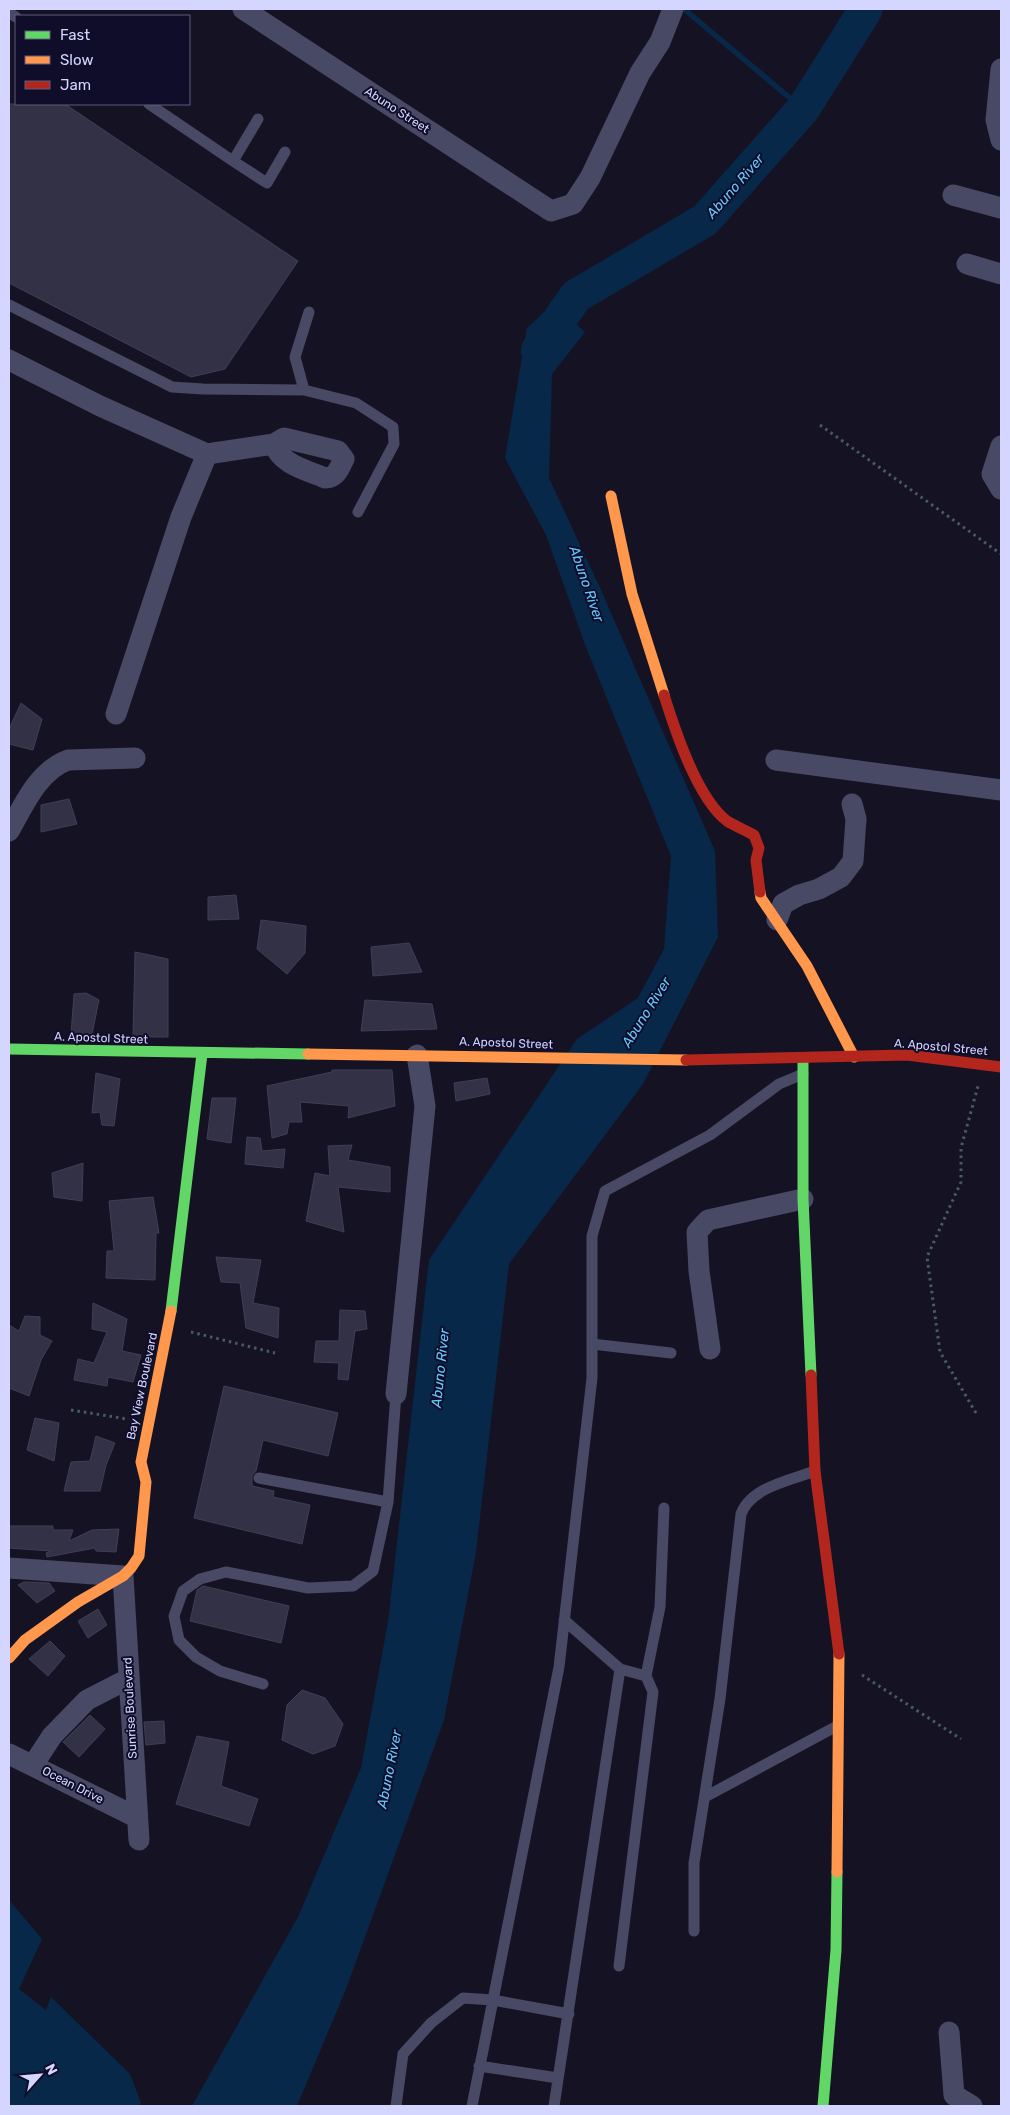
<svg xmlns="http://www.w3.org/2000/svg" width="1010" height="2115" font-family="Rubik,sans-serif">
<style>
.water{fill:#08284a}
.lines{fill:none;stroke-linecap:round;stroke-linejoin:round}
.stream{stroke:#08284a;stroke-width:5.5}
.river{stroke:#08284a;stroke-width:34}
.building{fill:#333145;stroke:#403e57}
.path{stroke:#465b69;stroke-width:3;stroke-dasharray:2.5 4;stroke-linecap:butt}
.lane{stroke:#484964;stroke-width:11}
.street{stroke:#484964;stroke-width:21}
.fast{stroke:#63d668;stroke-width:11}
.slow{stroke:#ff974d;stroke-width:11}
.jam{stroke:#b3261e;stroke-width:11}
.labels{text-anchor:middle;stroke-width:4;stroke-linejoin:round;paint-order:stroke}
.street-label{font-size:12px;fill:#d5d6ff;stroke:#0f0d29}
.water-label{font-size:14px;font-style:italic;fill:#63caff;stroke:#0f0d29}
</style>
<rect width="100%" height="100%" fill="#151323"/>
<path class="water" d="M 553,304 L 585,332 L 552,374 L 549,478 L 601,590 L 715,851 L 718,937 L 643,1084 L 509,1264 L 476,1552 L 444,1720 L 346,1989 L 297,2106 L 192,2106 L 298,1917 L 361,1768 L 388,1622 L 429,1260 L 577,1039 L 638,998 L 664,949 L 671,856 L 586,647 L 546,535 L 505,458 L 527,328 Z
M 9,1900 L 42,1939 L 19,1989 L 46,2010 L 51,1997 L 130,2074 L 141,2103 L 138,2106 L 9,2106 Z"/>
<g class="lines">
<path class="stream" d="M 684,9 L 803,109"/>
<path class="river" d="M 538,350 L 576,296 L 705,220 L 803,109 L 866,9"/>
</g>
<path class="building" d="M 9,104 L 65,104 L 298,261 L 225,369 L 191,377 L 9,283 Z
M 21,703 L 42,719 L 33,750 L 9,744 L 9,729 Z
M 69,799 L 77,824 L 41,832 L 41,805 Z
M 236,895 L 239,919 L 208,920 L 208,897 Z
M 261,920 L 306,926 L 305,953 L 287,974 L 257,949 Z
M 409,943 L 422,972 L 373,976 L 371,947 Z
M 135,952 L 168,959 L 168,1037 L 133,1037 Z
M 86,993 L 99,1000 L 92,1034 L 71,1034 L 74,994 Z
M 365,1000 L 432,1004 L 437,1029 L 361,1031 Z
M 332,1070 L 392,1070 L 395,1106 L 348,1118 L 349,1106 L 300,1102 L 302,1122 L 289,1122 L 287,1134 L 272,1138 L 267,1086 L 332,1072 Z
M 96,1073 L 120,1079 L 114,1126 L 102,1125 L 100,1112 L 92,1113 Z
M 487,1078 L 490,1094 L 456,1101 L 454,1083 Z
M 212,1098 L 236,1098 L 231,1143 L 207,1139 Z
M 247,1137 L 260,1138 L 262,1151 L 285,1149 L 283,1168 L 245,1164 Z
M 352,1145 L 348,1160 L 390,1167 L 390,1192 L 338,1187 L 344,1232 L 306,1221 L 315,1173 L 330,1176 L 328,1146 Z
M 83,1163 L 82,1201 L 54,1197 L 52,1173 Z
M 153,1197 L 159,1233 L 156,1233 L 155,1280 L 106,1278 L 107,1251 L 114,1251 L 109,1201 Z
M 216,1257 L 261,1260 L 253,1303 L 279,1308 L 278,1338 L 246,1328 L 240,1283 L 221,1282 Z
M 93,1303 L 127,1319 L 122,1351 L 141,1355 L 133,1382 L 108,1377 L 107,1386 L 74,1380 L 78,1359 L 94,1363 L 107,1332 L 92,1329 Z
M 340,1310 L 365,1311 L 367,1329 L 355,1331 L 348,1380 L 338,1379 L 339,1363 L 314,1362 L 316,1341 L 339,1341 Z
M 25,1316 L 40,1317 L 40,1335 L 52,1341 L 41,1360 L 29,1396 L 9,1388 L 9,1325 L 19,1331 Z
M 224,1386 L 338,1413 L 328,1456 L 263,1440 L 256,1471 L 252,1476 L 252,1486 L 274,1491 L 273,1497 L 310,1505 L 302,1544 L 194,1518 Z
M 35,1418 L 59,1423 L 54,1461 L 27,1450 Z
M 96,1436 L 115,1443 L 106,1465 L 100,1491 L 64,1491 L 71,1462 L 90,1461 Z
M 9,1526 L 53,1526 L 53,1530 L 73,1530 L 69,1541 L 92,1530 L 119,1529 L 116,1552 L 96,1551 L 95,1548 L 47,1557 L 46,1553 L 51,1551 L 9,1548 Z
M 24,1582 L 49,1583 L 55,1591 L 37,1603 L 18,1585 Z
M 203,1586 L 289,1606 L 281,1643 L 190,1621 L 197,1590 Z
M 98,1609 L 107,1625 L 88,1638 L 78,1621 Z
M 50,1641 L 65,1656 L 48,1676 L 29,1659 Z
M 302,1690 L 325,1698 L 343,1724 L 335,1746 L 313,1754 L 282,1740 L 287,1705 Z
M 90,1715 L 105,1729 L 79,1757 L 63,1742 Z
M 164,1721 L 165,1743 L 146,1745 L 144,1722 Z
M 197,1736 L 229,1742 L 221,1786 L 258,1799 L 249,1826 L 176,1804 Z"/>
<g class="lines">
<path class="path" d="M 820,425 L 1001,554
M 191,1332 L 275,1353
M 71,1410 L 127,1419
M 976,1413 L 940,1352 L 927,1257 L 961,1182 L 961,1148 L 978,1086
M 862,1675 L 961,1739"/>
<path class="lane" d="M 9,13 L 16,17
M 149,104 L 233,161 L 258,119
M 233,161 L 267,183 L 285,152
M 9,305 L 172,387 L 203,389 L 304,390 L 356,403 L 393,427 L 394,444 L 358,512
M 304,390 L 295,357 L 309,312
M 592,1344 L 671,1353
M 259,1478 L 388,1502
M 646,1676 L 660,1607 L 664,1508
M 263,1684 L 220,1671 L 196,1657 L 179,1640 L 174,1616 L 183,1591 L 200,1579 L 226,1572 L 308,1588 L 353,1586 L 373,1571 L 388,1502 L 396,1394
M 705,1797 L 837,1726
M 694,1931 L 694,1863 L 720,1699 L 741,1514 C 751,1487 791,1480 815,1471
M 619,1966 L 653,1692 L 646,1676 L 620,1669
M 479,2066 L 558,2078
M 396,2106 L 403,2054 L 431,2023 L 463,1998 L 493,2000 L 569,2014
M 472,2106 L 559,1667 L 592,1378 L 592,1236 L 605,1191 L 710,1135 L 779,1084 L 803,1074
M 554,2106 L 620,1669 L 564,1620"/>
<path class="street" d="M 243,9 L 551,211 L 573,204 L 590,178 L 640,73 L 660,42 L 673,9
M 1001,69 L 996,120 L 1001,140
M 953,195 L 1001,208
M 967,264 L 1001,274
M 9,360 L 100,406 L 207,454 L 274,444 L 284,438 L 338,451 L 344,459 C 339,468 337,478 325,478 C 307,470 281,465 274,444
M 1001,446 L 992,474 L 1001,489
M 116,714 L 181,517 L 207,454
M 776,760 L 1001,790
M 9,831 C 24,805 38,771 68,760 L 135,758
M 777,920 L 783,904 L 799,895 L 819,889 L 841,877 L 853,861 L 856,819 L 852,804
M 710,1349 L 699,1271 L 697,1232 L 708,1220 L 803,1199
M 396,1394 L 425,1106 L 417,1055
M 9,1568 L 123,1576 L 139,1840
M 9,1754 L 136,1817
M 33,1765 L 52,1736 L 87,1700 L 128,1679
M 949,2032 L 954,2095 L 972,2106"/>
<path class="fast" d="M 9,1049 L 308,1054
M 803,1058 L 803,1199 L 811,1375
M 171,1311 L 202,1054
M 823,2106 L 836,1950 L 837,1872"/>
<path class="slow" d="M 611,496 L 632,594 L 664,695
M 760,892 L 761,898 L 807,966 L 854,1057
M 308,1054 L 686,1060
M 9,1658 L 25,1640 L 78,1602 L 123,1576 L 131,1568 L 139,1556 L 146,1482 L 141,1462 L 171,1311
M 837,1872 L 839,1654"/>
<path class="jam" d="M 664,695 C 675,730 697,798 727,821 C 735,826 745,830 754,835 L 759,848 L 756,860 L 760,892
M 686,1060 L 907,1055 L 1001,1067
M 811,1375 L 815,1471 L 839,1654"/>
</g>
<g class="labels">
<g class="street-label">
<text transform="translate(397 110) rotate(33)" y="4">Abuno Street</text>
<text transform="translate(101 1038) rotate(2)" y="4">A. Apostol Street</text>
<text transform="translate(506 1043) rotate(2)" y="4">A. Apostol Street</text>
<text transform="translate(941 1047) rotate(5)" y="4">A. Apostol Street</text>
<text transform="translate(142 1386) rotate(-78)" y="4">Bay View Boulevard</text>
<text transform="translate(130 1708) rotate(-93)" y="4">Sunrise Boulevard</text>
<text transform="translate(73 1785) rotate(27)" y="4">Ocean Drive</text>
</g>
<g class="water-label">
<text transform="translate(735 186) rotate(-49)" y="5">Abuno River</text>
<text transform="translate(587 584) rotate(71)" y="5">Abuno River</text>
<text transform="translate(646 1012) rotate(-58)" y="5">Abuno River</text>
<text transform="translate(440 1368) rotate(-84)" y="5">Abuno River</text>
<text transform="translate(389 1769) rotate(-79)" y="5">Abuno River</text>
</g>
</g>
<rect width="1010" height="2115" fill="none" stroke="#d5d6ff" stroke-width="20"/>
<rect x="15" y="15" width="175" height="90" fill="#0f0d29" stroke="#5e5d7f"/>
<rect x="25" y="31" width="25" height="8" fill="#63d668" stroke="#5e5d7f"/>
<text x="60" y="40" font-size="15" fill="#d5d6ff">Fast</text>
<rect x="25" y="56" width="25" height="8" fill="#ff974d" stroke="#5e5d7f"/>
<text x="60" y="65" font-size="15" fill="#d5d6ff">Slow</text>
<rect x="25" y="81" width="25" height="8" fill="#b3261e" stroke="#5e5d7f"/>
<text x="60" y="90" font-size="15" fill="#d5d6ff">Jam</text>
<g transform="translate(40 2075) rotate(63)" stroke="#0f0d29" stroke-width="4" paint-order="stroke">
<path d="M0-4L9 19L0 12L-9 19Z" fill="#d5d6ff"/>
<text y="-8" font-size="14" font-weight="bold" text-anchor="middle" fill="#d5d6ff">N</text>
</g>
</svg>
